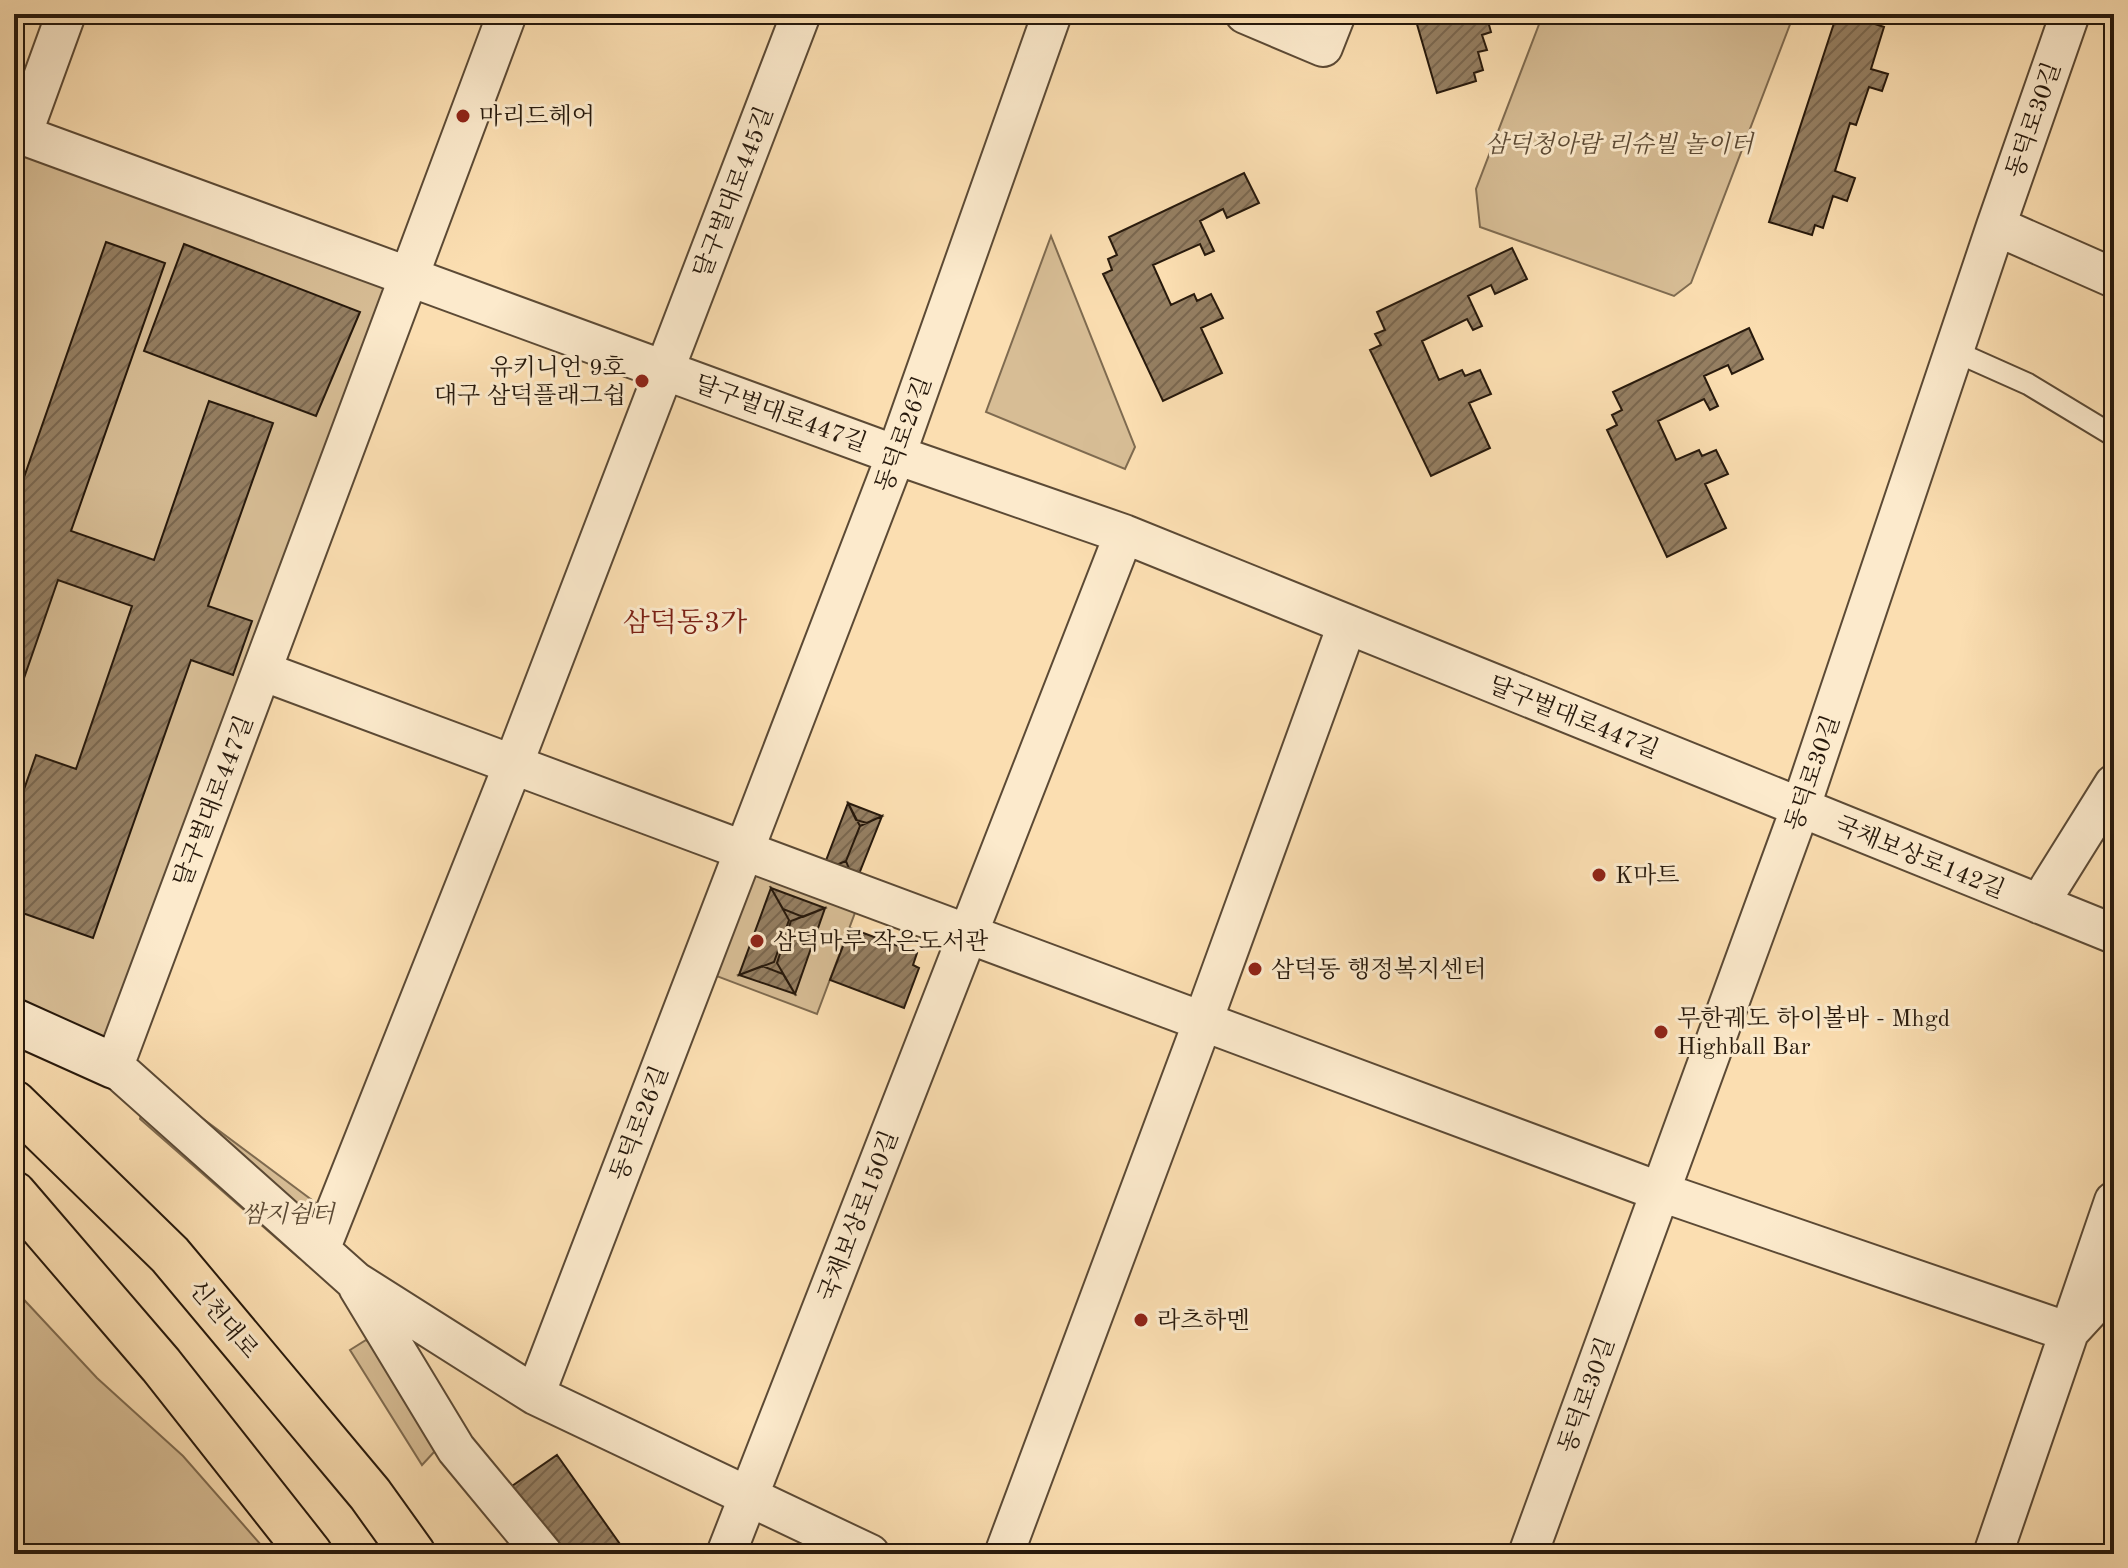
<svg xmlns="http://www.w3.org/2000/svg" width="2128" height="1568" font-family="'Old Standard TT','Noto Serif KR',serif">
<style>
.park{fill:#d7bd95;stroke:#7f6b50;stroke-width:2}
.building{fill:url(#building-hatch);stroke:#27190c;stroke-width:2}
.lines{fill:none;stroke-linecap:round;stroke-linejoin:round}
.lane-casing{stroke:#5c4a35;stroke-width:24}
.street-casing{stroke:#5c4a35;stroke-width:42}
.secondary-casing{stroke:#27190c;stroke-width:48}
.highway-casing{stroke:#27190c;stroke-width:48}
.lane{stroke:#fceacc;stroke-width:20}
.street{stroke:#fceacc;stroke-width:38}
.secondary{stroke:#fceacc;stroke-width:44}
.highway{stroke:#fbdeb1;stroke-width:44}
.poi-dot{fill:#8f2418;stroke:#fceacc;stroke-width:3}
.labels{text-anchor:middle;stroke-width:6;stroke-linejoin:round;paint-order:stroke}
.poi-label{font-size:24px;fill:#27190c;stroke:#fceacc;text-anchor:start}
.street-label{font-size:24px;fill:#27190c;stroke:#fceacc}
.park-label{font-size:24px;font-style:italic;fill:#5c4a35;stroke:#fceacc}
.quarter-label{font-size:28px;fill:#7a1f14;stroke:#fceacc}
</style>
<defs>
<pattern id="building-hatch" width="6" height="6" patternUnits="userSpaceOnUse" patternTransform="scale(2)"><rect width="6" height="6" fill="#957f62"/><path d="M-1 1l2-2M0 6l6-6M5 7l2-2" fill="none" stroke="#7a674f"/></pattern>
</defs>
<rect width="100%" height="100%" fill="#fbdeb1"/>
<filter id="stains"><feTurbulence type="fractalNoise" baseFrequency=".0025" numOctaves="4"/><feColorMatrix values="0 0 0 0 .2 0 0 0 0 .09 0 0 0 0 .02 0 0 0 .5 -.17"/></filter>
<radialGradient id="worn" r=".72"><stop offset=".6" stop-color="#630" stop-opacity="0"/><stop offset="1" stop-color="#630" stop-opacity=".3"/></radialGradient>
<path class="park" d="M 1543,14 L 1794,14 L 1691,283 L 1674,296 L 1480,227 L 1476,189 Z
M 14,132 L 410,277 L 114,1066 L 14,1019 Z
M 1051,236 L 1135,447 L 1125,469 L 986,412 Z
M 744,851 L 862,894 L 817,1014 L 698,969 Z
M 151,1080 L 324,1209 L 299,1258 L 140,1119 Z
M 14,1289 L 97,1378 L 183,1456 L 269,1554 L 14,1554 Z
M 366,1340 L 427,1391 L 460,1424 L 422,1465 L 350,1350 Z"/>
<path class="building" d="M 1414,14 L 1457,14 L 1458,16 L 1486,14 L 1491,32 L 1482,35 L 1487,50 L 1478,52 L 1483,70 L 1474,73 L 1476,81 L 1437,93 Z
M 1837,14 L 1845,14 L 1884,27 L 1871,69 L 1888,74 L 1882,91 L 1869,87 L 1856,125 L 1850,123 L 1835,171 L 1855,178 L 1847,201 L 1833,196 L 1823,228 L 1815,225 L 1812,235 L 1769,222 Z
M 1244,173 L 1259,203 L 1227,218 L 1223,209 L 1200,221 L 1214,251 L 1205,255 L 1200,244 L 1153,265 L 1171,305 L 1194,294 L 1197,301 L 1211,294 L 1223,318 L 1201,328 L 1222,373 L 1163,401 L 1103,274 L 1112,270 L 1108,259 L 1117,255 L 1109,237 Z
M 106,242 L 165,263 L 71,531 L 154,560 L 209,401 L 273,423 L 208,606 L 252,621 L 233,675 L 191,660 L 93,938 L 14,910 L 14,818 L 36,755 L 76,769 L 132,606 L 58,580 L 14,707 L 14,506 Z
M 184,244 L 360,312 L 316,416 L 144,351 Z
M 1512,248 L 1527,279 L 1495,294 L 1491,285 L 1468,296 L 1482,326 L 1473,330 L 1467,319 L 1422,341 L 1439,380 L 1462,370 L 1465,376 L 1480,370 L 1491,394 L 1469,403 L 1490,448 L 1431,476 L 1370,350 L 1381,345 L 1375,334 L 1385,330 L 1377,312 Z
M 1749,328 L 1763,359 L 1732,374 L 1728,365 L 1704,376 L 1718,406 L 1710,410 L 1704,399 L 1658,421 L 1676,460 L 1699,450 L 1702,456 L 1716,450 L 1728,474 L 1705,484 L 1726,528 L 1667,557 L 1607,430 L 1617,425 L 1612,415 L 1622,410 L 1613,392 Z
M 848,803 L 882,816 L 855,884 L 822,871 Z
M 848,803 L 882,816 L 867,823 L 856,820 Z
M 848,803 L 860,826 L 846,861 L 822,871 Z
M 882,816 L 855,884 L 846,861 L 860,826 Z
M 771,888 L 825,908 L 795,994 L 739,975 Z
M 771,888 L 789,920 L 774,962 L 739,975 Z
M 771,888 L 825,908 L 803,917 L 783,909 Z
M 825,908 L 795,994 L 777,963 L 791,921 Z
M 850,928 L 917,953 L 913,965 L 919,968 L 904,1008 L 830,980 Z
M 762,966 L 783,974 L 795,994 L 739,975 Z
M 557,1455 L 627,1554 L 560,1554 L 512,1486 Z"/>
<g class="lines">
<g class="lane-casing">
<path id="lane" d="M 1954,351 L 2028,384 L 2114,436"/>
</g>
<g class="street-casing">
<path id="street" d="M 507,14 L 114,1066 L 355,1281 L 535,1395 L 870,1554
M 1245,14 L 1323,47 L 1336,14
M 14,132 L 896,455 L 1124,534 L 2114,934
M 22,135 L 66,14
M 1996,226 L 2114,278
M 262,671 L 1661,1192 L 2069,1332 L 2114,1283
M 2039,904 L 2114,784
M 320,1250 L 513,765 L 801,14
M 358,1287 L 456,1449 L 543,1554
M 535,1395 L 896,455 L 1052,14
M 726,1554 L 1124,534
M 1004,1554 L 1203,1021 L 1347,625
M 1528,1554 L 1800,809 L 1996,226 L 2070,14
M 1993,1554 L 2114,1201"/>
</g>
<g class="secondary-casing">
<path id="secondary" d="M 14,1021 L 114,1066"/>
</g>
<g class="highway-casing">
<path id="highway" d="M 14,1103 L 170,1255 L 370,1494 L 413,1554
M 14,1194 L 161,1365 L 310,1554"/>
</g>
<use href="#lane" class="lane"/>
<use href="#street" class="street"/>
<use href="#secondary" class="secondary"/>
<use href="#highway" class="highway"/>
</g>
<g class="poi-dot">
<circle cx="463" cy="116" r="8"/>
<circle cx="642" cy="381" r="8"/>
<circle cx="1599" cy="875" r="8"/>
<circle cx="757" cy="941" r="8"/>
<circle cx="1255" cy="969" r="8"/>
<circle cx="1661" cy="1032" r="8"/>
<circle cx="1141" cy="1320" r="8"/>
</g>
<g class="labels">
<g class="poi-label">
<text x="479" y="124">마리드헤어</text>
<text x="626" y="375" text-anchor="end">유키니언 9호<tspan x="626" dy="28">대구 삼덕플래그쉽</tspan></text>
<text x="1615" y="883">K마트</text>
<text x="773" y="949">삼덕마루 작은도서관</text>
<text x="1271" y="977">삼덕동 행정복지센터</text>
<text x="1677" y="1026">무한궤도 하이볼바 - Mhgd<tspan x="1677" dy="28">Highball Bar</tspan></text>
<text x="1157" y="1328">라츠하멘</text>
</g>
<g class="street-label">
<text transform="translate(2033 120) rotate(-71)" y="8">동덕로30길</text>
<text transform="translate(733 192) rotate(-69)" y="8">달구벌대로445길</text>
<text transform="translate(781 413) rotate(20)" y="8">달구벌대로447길</text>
<text transform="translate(903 434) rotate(-70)" y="8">동덕로26길</text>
<text transform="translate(1574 717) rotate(22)" y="8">달구벌대로447길</text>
<text transform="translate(1812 773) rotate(-71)" y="8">동덕로30길</text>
<text transform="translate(213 801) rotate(-69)" y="8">달구벌대로447길</text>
<text transform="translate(1920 857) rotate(22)" y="8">국채보상로142길</text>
<text transform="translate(639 1123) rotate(-69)" y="8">동덕로26길</text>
<text transform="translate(858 1216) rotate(-69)" y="8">국채보상로150길</text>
<text transform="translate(224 1319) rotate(50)" y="8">신천대로</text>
<text transform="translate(1586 1395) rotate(-70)" y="8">동덕로30길</text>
</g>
<g class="park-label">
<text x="1619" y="152">삼덕청아람 리슈빌 놀이터</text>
<text x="288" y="1222">쌈지쉼터</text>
</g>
<g class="quarter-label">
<text x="685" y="631">삼덕동3가</text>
</g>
</g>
<rect width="2128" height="1568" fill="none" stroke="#fbdeb1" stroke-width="48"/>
<rect x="16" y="16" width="2096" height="1536" fill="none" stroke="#27190c" stroke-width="4"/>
<rect x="24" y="24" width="2080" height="1520" fill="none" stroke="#27190c" stroke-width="2"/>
<rect width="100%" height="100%" filter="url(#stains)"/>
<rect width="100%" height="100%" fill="url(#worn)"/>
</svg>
